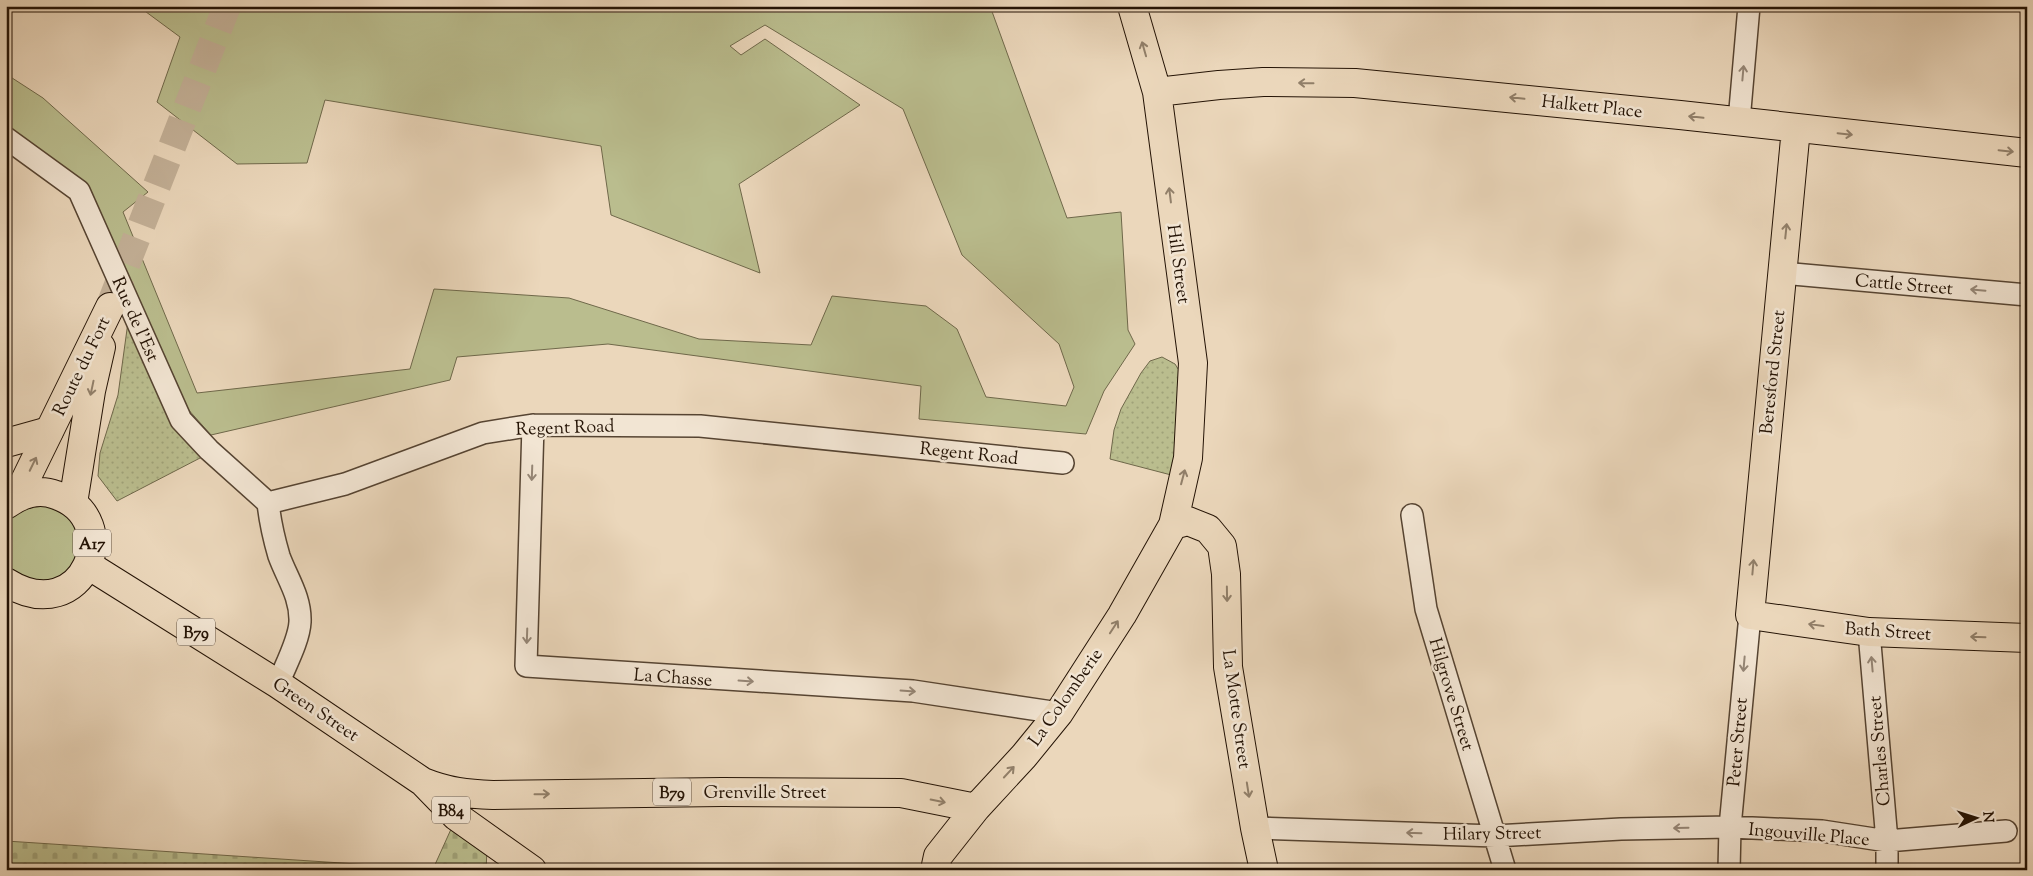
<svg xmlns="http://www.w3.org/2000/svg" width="2033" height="876" font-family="'Sorts Mill Goudy',serif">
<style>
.grass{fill:#babd8e;stroke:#6f684a}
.cemetery{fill:url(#cemetery-stones);stroke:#6f684a}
.park{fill:url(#park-dots);stroke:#6f684a}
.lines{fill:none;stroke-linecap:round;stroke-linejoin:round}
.highway-tunnel{stroke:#c3b097;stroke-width:28;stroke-dasharray:28 14;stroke-linecap:butt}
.minor-casing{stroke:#564432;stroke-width:24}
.major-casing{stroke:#241305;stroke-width:30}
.highway-casing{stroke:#241305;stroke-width:30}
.minor{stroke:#f2e5d3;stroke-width:21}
.major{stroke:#ebd7bb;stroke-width:28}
.highway{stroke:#ebd7bb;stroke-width:28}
.oneway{stroke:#917f69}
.oneway2{stroke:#958676}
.labels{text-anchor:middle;stroke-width:5;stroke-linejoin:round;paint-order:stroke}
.shield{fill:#f2e5d3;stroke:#625243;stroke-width:1}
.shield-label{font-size:16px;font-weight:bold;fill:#241305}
.street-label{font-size:18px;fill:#241305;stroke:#f2e5d3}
</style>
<defs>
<pattern id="cemetery-stones" width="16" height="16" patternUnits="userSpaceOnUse" patternTransform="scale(1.25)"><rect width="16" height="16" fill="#babd8e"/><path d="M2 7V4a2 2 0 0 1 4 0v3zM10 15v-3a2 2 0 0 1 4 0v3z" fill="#a0a279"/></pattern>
<pattern id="park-dots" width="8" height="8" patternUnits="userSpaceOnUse" patternTransform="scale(1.25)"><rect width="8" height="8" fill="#babd8e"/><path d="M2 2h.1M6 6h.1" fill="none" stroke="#a0a279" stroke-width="1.8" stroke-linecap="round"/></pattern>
</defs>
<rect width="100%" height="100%" fill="#ebd7bb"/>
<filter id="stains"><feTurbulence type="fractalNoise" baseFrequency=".004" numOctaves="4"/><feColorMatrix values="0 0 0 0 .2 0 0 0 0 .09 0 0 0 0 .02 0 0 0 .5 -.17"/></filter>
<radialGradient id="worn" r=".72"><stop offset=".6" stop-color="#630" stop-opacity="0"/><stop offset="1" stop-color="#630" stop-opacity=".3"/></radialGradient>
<path class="grass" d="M 138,6 L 990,6 L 1067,218 L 1121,212 L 1128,330 L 1135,344 L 1104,391 L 1086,434 L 919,419 L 921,386 L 608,344 L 457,357 L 450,380 L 211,435 L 186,407 L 88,186 L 6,126 L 6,74 L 43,98 L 148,192 L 123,212 L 197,393 L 410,369 L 434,289 L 569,298 L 699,339 L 811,345 L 832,296 L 926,306 L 957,329 L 986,397 L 1066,406 L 1074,387 L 1059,344 L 962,255 L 903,109 L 765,25 L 730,46 L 741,55 L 765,39 L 860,105 L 739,184 L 760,273 L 611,215 L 601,146 L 325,100 L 307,163 L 237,164 L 157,102 L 180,37 Z
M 33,492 L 87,521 L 72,585 L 6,582 L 6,505 Z"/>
<path class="cemetery" d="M 452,827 L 487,850 L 486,870 L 6,870 L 6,841 L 433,869 Z"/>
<path class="park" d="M 128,322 L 178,433 L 202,457 L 117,501 L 98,476 L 100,453 L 118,395 Z
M 1162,357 L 1175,364 L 1182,375 L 1175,476 L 1110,459 L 1114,430 L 1121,409 L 1141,373 L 1150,361 Z"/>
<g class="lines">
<path class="highway-tunnel" d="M 111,303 L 227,6"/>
<g class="minor-casing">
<path id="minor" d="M 1739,121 L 1749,6
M 6,138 L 79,191 L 181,420 L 209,450 L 268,503
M 1782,273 L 2027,295
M 533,425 L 526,666 L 913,691 L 1059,713
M 268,503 L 345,484 L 483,433 L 533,425 L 700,426 L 1063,463
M 268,503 C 270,521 274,539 279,556 C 287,578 301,597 300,622 C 299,641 285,666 278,684
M 1412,515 L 1426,609 L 1505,870
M 1869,632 L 1887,841 L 1887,870
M 1255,828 L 1495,836 L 1621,829 L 1730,827 L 1822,831 L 1887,841 L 2006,831
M 1729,870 L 1730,827 L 1750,615"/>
</g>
<g class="major-casing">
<path id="major" d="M 1157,92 L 1219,85 L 1263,82 L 1355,83 L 1680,115 L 2027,153
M 1796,128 L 1750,615 L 1869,632 L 2027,638
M 6,443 L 49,431
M 1173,525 L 1188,521 L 1208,529 L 1222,546 L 1226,574 L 1228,667 L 1255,828 L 1264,870
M 88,565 L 278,684 L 423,782 L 456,816 L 532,870
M 423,782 C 448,792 467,794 493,795 L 722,792 L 901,793 L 976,808
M 935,870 L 938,856 L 976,808 L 1024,756 L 1059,713 L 1122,615 L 1173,525 L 1188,458 L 1193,363 L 1157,92 L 1132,6"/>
</g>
<g class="highway-casing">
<path id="highway" d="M 17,497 L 110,307
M 73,503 L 91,391 L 101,347
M 6,505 C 21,494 38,488 56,495 C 127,519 84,631 6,582"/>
</g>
<use href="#minor" class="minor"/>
<use href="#major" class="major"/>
<use href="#highway" class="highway"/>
</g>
<defs><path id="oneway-shaft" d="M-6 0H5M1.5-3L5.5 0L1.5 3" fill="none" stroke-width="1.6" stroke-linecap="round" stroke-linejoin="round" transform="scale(1.25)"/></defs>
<g class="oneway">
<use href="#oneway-shaft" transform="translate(1144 49) rotate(-106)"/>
<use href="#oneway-shaft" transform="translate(1306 83) rotate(-179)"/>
<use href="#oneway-shaft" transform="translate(1517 98) rotate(-174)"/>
<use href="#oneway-shaft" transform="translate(1696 117) rotate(-174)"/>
<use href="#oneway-shaft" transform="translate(1845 134) rotate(6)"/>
<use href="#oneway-shaft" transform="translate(2006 151) rotate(6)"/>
<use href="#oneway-shaft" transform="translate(1170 195) rotate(-97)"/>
<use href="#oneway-shaft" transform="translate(1786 231) rotate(-84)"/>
<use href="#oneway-shaft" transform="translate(92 388) rotate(102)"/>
<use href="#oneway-shaft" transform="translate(33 464) rotate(-64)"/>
<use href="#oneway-shaft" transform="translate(1183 477) rotate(-75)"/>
<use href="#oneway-shaft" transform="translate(1753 567) rotate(-85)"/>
<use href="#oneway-shaft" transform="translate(1227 594) rotate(89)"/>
<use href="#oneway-shaft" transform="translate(1816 625) rotate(-172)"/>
<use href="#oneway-shaft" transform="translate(1114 627) rotate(-57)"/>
<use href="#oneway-shaft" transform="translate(1978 637) rotate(-178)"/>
<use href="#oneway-shaft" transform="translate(1009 772) rotate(-47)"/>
<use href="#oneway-shaft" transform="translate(1248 790) rotate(81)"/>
<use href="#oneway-shaft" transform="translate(542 794) rotate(-1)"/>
<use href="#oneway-shaft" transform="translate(938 801) rotate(11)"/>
</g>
<g class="oneway2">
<use href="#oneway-shaft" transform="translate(1743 73) rotate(-85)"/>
<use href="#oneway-shaft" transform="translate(1978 290) rotate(-175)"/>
<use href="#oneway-shaft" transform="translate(532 473) rotate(92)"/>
<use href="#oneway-shaft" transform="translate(527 636) rotate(92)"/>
<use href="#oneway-shaft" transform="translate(1744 664) rotate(95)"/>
<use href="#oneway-shaft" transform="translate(1872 664) rotate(-95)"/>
<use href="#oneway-shaft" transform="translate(746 681) rotate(4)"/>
<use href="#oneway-shaft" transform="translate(908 691) rotate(4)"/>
<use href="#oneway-shaft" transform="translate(1681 828) rotate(179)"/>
<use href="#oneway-shaft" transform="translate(1414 833) rotate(-178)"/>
</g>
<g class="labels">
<g class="shield">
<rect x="73" y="529.5" width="38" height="27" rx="4"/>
<rect x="177" y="618.5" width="38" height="27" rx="4"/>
<rect x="653" y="778.5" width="38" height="27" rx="4"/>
<rect x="432" y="796.5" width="38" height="27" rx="4"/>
</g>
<g class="shield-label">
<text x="92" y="549">A17</text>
<text x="196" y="638">B79</text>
<text x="672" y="798">B79</text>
<text x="451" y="816">B84</text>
</g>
<g class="street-label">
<text transform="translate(1592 106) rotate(6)" y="6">Halkett Place</text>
<text transform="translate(1179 264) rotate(82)" y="6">Hill Street</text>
<text transform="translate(1904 284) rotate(5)" y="6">Cattle Street</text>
<text transform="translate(136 319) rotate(66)" y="6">Rue de l'Est</text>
<text transform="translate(81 366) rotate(-64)" y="6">Route du Fort</text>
<text transform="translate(1772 372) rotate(-84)" y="6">Beresford Street</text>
<text transform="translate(565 427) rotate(-2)" y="6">Regent Road</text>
<text transform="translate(969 453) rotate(6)" y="6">Regent Road</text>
<text transform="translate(1888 631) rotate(4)" y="6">Bath Street</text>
<text transform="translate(673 677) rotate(4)" y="6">La Chasse</text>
<text transform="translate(1452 694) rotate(73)" y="6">Hilgrove Street</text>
<text transform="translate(1065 697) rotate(-55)" y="6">La Colomberie</text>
<text transform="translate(316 709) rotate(34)" y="6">Green Street</text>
<text transform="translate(1237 709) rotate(82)" y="6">La Motte Street</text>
<text transform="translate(1737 742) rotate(-85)" y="6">Peter Street</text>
<text transform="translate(1879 751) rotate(-95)" y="6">Charles Street</text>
<text x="765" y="798">Grenville Street</text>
<text transform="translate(1492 833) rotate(-1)" y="6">Hilary Street</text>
<text transform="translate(1809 834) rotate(5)" y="6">Ingouville Place</text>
</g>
</g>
<rect width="2033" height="876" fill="none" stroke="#ebd7bb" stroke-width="25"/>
<rect x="8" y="8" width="2018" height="861" fill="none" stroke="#241305" stroke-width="2.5"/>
<rect x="12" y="12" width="2008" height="851" fill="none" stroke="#241305"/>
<g transform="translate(1976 818) rotate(86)" stroke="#f2e5d3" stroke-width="4" paint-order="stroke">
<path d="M0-4L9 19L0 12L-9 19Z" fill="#241305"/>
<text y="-8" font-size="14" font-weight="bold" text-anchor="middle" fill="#241305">N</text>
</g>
<rect width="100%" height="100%" filter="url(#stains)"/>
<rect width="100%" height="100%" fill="url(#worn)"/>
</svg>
